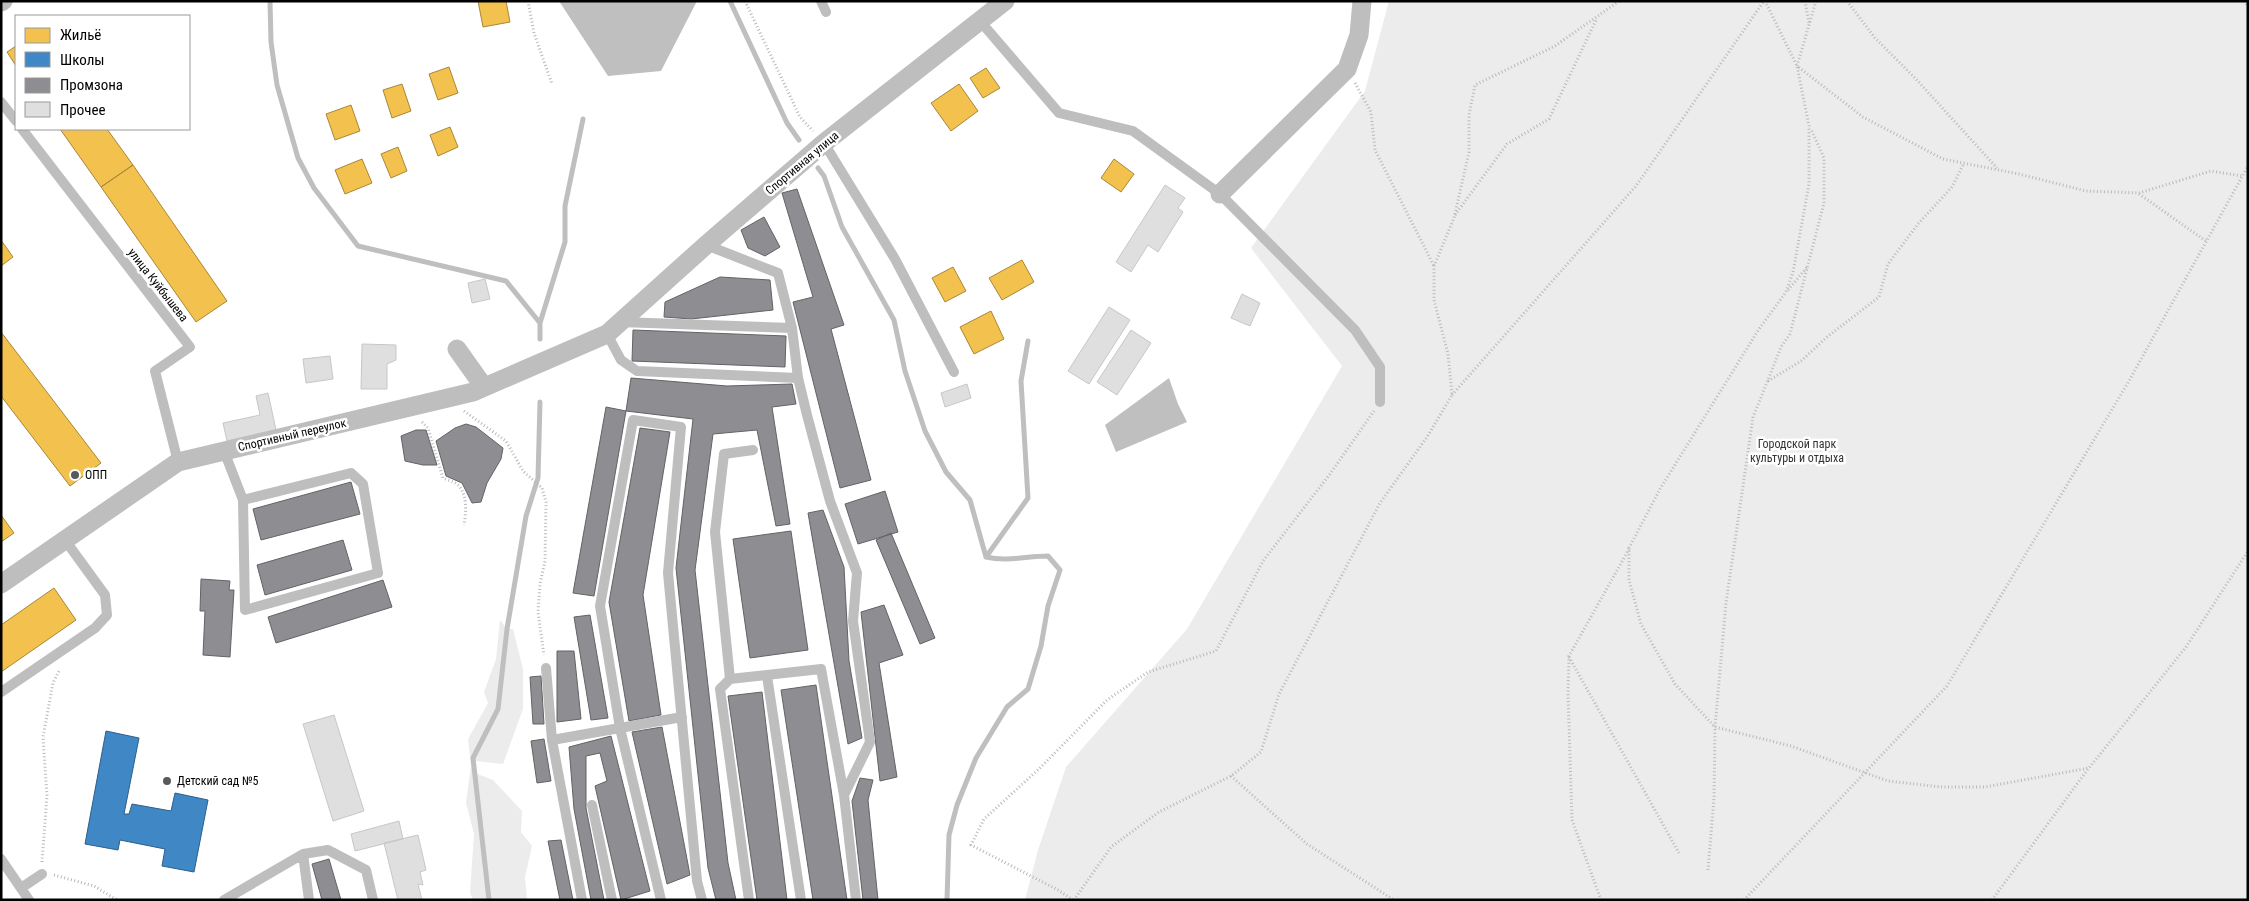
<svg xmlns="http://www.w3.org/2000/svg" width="2249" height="901" font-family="'Roboto Condensed',sans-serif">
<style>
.green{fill:#ececec}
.water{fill:#bfbfbf}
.homes{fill:#f2c14e;stroke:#a98737}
.schools{fill:#3f88c5;stroke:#2c5f8a}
.industry{fill:#8d8d92;stroke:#636366}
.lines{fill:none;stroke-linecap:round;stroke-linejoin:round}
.stream{stroke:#bfbfbf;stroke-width:5}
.building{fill:#dfdfdf;stroke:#c7c7c7}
.path{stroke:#b9b9b9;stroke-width:3;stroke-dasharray:1 2.5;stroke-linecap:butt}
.service{stroke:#bebebe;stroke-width:10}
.minor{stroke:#bebebe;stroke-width:19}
.poi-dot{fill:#595959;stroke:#fff;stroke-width:2}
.labels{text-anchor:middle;stroke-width:5;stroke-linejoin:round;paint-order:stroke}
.street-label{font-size:12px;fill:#000;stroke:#fff}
.park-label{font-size:12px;fill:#333;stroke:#fff}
.poi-label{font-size:12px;fill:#000;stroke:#fff;text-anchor:start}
</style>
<rect width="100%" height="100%" fill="#fff"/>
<path class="green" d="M 1389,1 L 2248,1 L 2248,900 L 1025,900 L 1038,850 L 1066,767 L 1187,629 L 1342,366 L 1251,248 L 1365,91 Z
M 500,620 L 507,629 L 513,629 L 523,669 L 523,709 L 503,764 L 476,761 L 475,773 L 493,780 L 522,811 L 521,832 L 532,846 L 525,877 L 527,900 L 473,900 L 470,893 L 474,834 L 466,803 L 471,766 L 468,739 L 488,703 L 484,692 L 496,659 Z"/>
<path class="water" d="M 559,1 L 697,1 L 661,71 L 608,76 Z
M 1169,378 L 1178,404 L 1187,422 L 1116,452 L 1105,425 Z"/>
<path class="homes" d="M 478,1 L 506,1 L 510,22 L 483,27 Z
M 16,46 L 16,66 L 7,52 Z
M 449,67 L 458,93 L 438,100 L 429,74 Z
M 986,68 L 1000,88 L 983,98 L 970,78 Z
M 402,84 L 411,111 L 392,118 L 383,90 Z
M 959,84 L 978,111 L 951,131 L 931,103 Z
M 351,105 L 360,131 L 335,140 L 326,114 Z
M 450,127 L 458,147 L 438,156 L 430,135 Z
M 60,129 L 107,129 L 133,165 L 101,187 Z
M 398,147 L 407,171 L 391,178 L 381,154 Z
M 362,159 L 372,183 L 345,194 L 335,170 Z
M 1114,159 L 1134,174 L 1121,192 L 1101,178 Z
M 133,165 L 227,301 L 196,322 L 101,187 Z
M 1,240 L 13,257 L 1,266 Z
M 1022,260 L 1034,282 L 1002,300 L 989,278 Z
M 953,267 L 966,291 L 945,302 L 932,278 Z
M 991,311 L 1004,339 L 974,354 L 960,327 Z
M 1,332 L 101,463 L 70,486 L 1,396 Z
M 1,515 L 14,533 L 1,542 Z
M 54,588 L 76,620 L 1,672 L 1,625 Z"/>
<path class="schools" d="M 106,731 L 139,738 L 124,814 L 129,814 L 132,804 L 171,811 L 175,793 L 208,800 L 194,872 L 162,866 L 165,849 L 120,840 L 118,850 L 85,844 Z"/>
<path class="industry" d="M 797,189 L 844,325 L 831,329 L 871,480 L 840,488 L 793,302 L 813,297 L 782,193 Z
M 764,217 L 780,247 L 765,256 L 748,248 L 741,230 Z
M 720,277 L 770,280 L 773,310 L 691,319 L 664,317 L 665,302 Z
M 633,330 L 786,336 L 785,367 L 632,361 Z
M 631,378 L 727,386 L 792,384 L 796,404 L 772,407 L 790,524 L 776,526 L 757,430 L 713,434 L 695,570 L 728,863 L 736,900 L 716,900 L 708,868 L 676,568 L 693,419 L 626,411 Z
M 606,407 L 626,411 L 594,596 L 573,593 Z
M 466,424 L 476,427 L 503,448 L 501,459 L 487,483 L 481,502 L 472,503 L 462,483 L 446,476 L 436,441 L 455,428 Z
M 640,428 L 670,432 L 643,595 L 661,715 L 629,721 L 609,602 Z
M 416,430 L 426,430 L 437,465 L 423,465 L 405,461 L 401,436 Z
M 351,482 L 360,514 L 261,540 L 253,509 Z
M 885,491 L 898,532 L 858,544 L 845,504 Z
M 823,510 L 844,567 L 849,661 L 862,738 L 848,744 L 808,513 Z
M 791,531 L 808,650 L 750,658 L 733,539 Z
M 891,533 L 935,638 L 920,644 L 876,540 Z
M 343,540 L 352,570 L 265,595 L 257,565 Z
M 201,579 L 230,581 L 229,590 L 234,590 L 230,657 L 203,655 L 205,611 L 200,611 Z
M 383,580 L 392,607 L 276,643 L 268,617 Z
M 884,605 L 903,655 L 879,663 L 897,777 L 880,781 L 861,612 Z
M 590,615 L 608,718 L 591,720 L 574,617 Z
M 557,651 L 574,651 L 581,719 L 557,722 Z
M 541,676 L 544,724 L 533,724 L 530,677 Z
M 816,685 L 847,900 L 813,900 L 781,690 Z
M 762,692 L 787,900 L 757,900 L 728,696 Z
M 662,727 L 690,875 L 667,884 L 632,732 Z
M 611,736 L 650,891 L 621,900 L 595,786 L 607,781 L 600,753 L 586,756 L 586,808 L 604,900 L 591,900 L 574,809 L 569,747 Z
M 544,739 L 551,781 L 537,783 L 531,741 Z
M 860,778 L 873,780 L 868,800 L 878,900 L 863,900 L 852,801 Z
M 561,840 L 573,900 L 560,900 L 548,841 Z
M 329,859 L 341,900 L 322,900 L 312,864 Z"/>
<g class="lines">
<path class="stream" d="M 270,1 L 271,42 L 277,85 L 298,158 L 314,188 L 358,246 L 506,281 L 540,323
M 730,1 L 787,123 L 799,140
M 818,168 L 824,176 L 842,227 L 894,320 L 905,371 L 925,431 L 946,472 L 970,500 L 986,557 C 1007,562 1027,556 1048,556 L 1060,570 L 1048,606 L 1041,646 L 1028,689 L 1007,707 L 976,758 L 957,805 L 949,835 L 947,900
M 540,339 L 540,323 L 565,242 L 565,206 L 583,119
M 986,557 L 1028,498 L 1021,381 L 1028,341
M 489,900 L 473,758 L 498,709 L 507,629 L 526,516 L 538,478 L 540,402"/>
</g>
<path class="building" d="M 1165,185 L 1185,198 L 1178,208 L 1183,212 L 1158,252 L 1148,245 L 1131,272 L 1116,262 Z
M 485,279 L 490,299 L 472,303 L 468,283 Z
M 1242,294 L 1260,303 L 1250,326 L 1231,318 Z
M 1109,307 L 1130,320 L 1089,384 L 1068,371 Z
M 1131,330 L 1151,343 L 1117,395 L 1097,382 Z
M 362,344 L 396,345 L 396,360 L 387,364 L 387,389 L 361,389 Z
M 330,356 L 333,379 L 306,383 L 303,359 Z
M 967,384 L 971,398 L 945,407 L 941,393 Z
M 268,393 L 276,430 L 227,441 L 223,423 L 260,415 L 256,396 Z
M 334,715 L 364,811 L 333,821 L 303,724 Z
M 399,821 L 403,839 L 355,851 L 351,834 Z
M 418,835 L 426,870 L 420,872 L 423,885 L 418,884 L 422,900 L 398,900 L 384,843 Z"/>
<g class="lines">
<path class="path" d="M 528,1 L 534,33 L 552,84
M 745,1 L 800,117 L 813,131
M 1765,1 L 1797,66 L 1809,126 L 1809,184 L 1793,272 L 1786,292 L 1759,329 L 1660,489 L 1629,548 L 1629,580 L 1641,624 L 1675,684 L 1715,727 L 1791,746 L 1888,781 L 1941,787 L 1985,787 L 2089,768 L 2186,647 L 2248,551
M 1805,1 L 1809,23
M 1816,1 L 1797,66 L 1863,117 L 1943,159 L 2019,174 L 2086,191 L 2139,193 L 2211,171 L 2242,176
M 1847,1 L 1875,38 L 1915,78 L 1997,168
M 2244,1 L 2248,7
M 1355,83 L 1371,112 L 1375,150 L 1434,266
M 2139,194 L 2206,241
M 1455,215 L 1507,144 L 1549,119 L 1597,18
M 1788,290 L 1808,266
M 1768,381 L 1801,361 L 1827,337 L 1879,297 L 1888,264 L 1918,224 L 1952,187 L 1964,163
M 1452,395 L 1636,186 L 1764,1
M 464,411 L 506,441 L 523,471 L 542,488 L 546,502 L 545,561 L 540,584 L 538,612 L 544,655
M 422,422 L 428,428 L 443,478 C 448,480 455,482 458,485 C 468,495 466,513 464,525
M 1569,657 L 1679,853
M 1231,776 L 1307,844 L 1394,900
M 42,862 L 47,796 L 43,737 L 53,683 L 60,669
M 1708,870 L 1714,798 L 1715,727 L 1726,603 L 1753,417 L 1781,347 L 1790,334 L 1824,203 L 1824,158 L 1811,129
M 54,875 L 94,886 L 117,900
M 1073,900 L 1058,890 L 971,845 L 984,819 L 1039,769 L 1107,700 L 1148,672 L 1216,651 L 1263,561 L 1330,474 L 1374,411
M 1074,900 L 1111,847 L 1159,812 L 1231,776 L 1261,752 L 1279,694 L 1380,503 L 1427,437 L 1452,395 L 1448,354 L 1434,300 L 1434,266 L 1454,218 L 1469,152 L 1469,115 L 1475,85 L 1555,46 L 1619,1
M 1601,900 L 1572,820 L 1568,694 L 1569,656 L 1629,549
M 1744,900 L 1947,686 L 2129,381 L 2248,166
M 1992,900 L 2088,769"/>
<path class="service" d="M 821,1 L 826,12
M 980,21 L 1059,113 L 1133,131 L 1220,194 L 1355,330 L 1380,367 L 1380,402
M 1,102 L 16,121
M 22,129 L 190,347 L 155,371 L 178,462
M 824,143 L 895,259 L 954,372
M 706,245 L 778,273 L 792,328 L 798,378 L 807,415 L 830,501 L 857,573 L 853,621 L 870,742 L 844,795 L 856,900
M 620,322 L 792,328
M 607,334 L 621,360 L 637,371 L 798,378
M 753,450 L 724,454 L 715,532 L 730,679 L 821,669 L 844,795
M 224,451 L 243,500 L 245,610 L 378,573 L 363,484 L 351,473 L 243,500
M 546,668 L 552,740 L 582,900
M 767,676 L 801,900
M 730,679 L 720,689 L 749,900
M 1,692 L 95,628 L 107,615 L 105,595 L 65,540
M 552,740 L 682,717
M 592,805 L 612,900
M 303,854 L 328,850 L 366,870 L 373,900
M 1,859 L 29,900
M 21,888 L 42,874
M 224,900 L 303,854 L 309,900
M 661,900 L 620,728 L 600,606 L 633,420 L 681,427 L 668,573 L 697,881 L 702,900"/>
<path class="minor" d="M 1,2 L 3,1
M 1220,194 L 1347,69 L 1359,35 L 1362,1
M 457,349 L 484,387
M 1,584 L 178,462 L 473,392 L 607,334 L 706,245 L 824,143 L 1005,1"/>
</g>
<g class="poi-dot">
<circle cx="75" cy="475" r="5"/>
<circle cx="167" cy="781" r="5"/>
</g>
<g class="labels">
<g class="street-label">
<text transform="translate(802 163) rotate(-40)" y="4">Спортивная улица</text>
<text transform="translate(158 285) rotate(52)" y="4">улица Куйбышева</text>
<text transform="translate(292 435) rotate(-13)" y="4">Спортивный переулок</text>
</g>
<g class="park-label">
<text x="1797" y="448">Городской парк<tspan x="1797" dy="14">культуры и отдыха</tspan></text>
</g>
<g class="poi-label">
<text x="85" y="479">ОПП</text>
<text x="177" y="785">Детский сад №5</text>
</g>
</g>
<rect width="2249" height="901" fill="none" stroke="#000000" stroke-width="5"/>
<rect x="15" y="15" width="175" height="115" fill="#ffffff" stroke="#999999"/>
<rect x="25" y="28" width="25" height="15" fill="#f2c14e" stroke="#999999"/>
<text x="60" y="40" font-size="15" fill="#000000">Жильё</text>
<rect x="25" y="52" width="25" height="15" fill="#3f88c5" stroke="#999999"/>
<text x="60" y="65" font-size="15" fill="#000000">Школы</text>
<rect x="25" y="78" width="25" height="15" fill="#8d8d92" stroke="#999999"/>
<text x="60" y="90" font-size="15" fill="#000000">Промзона</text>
<rect x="25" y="102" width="25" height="15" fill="#dfdfdf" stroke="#999999"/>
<text x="60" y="115" font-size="15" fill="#000000">Прочее</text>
</svg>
